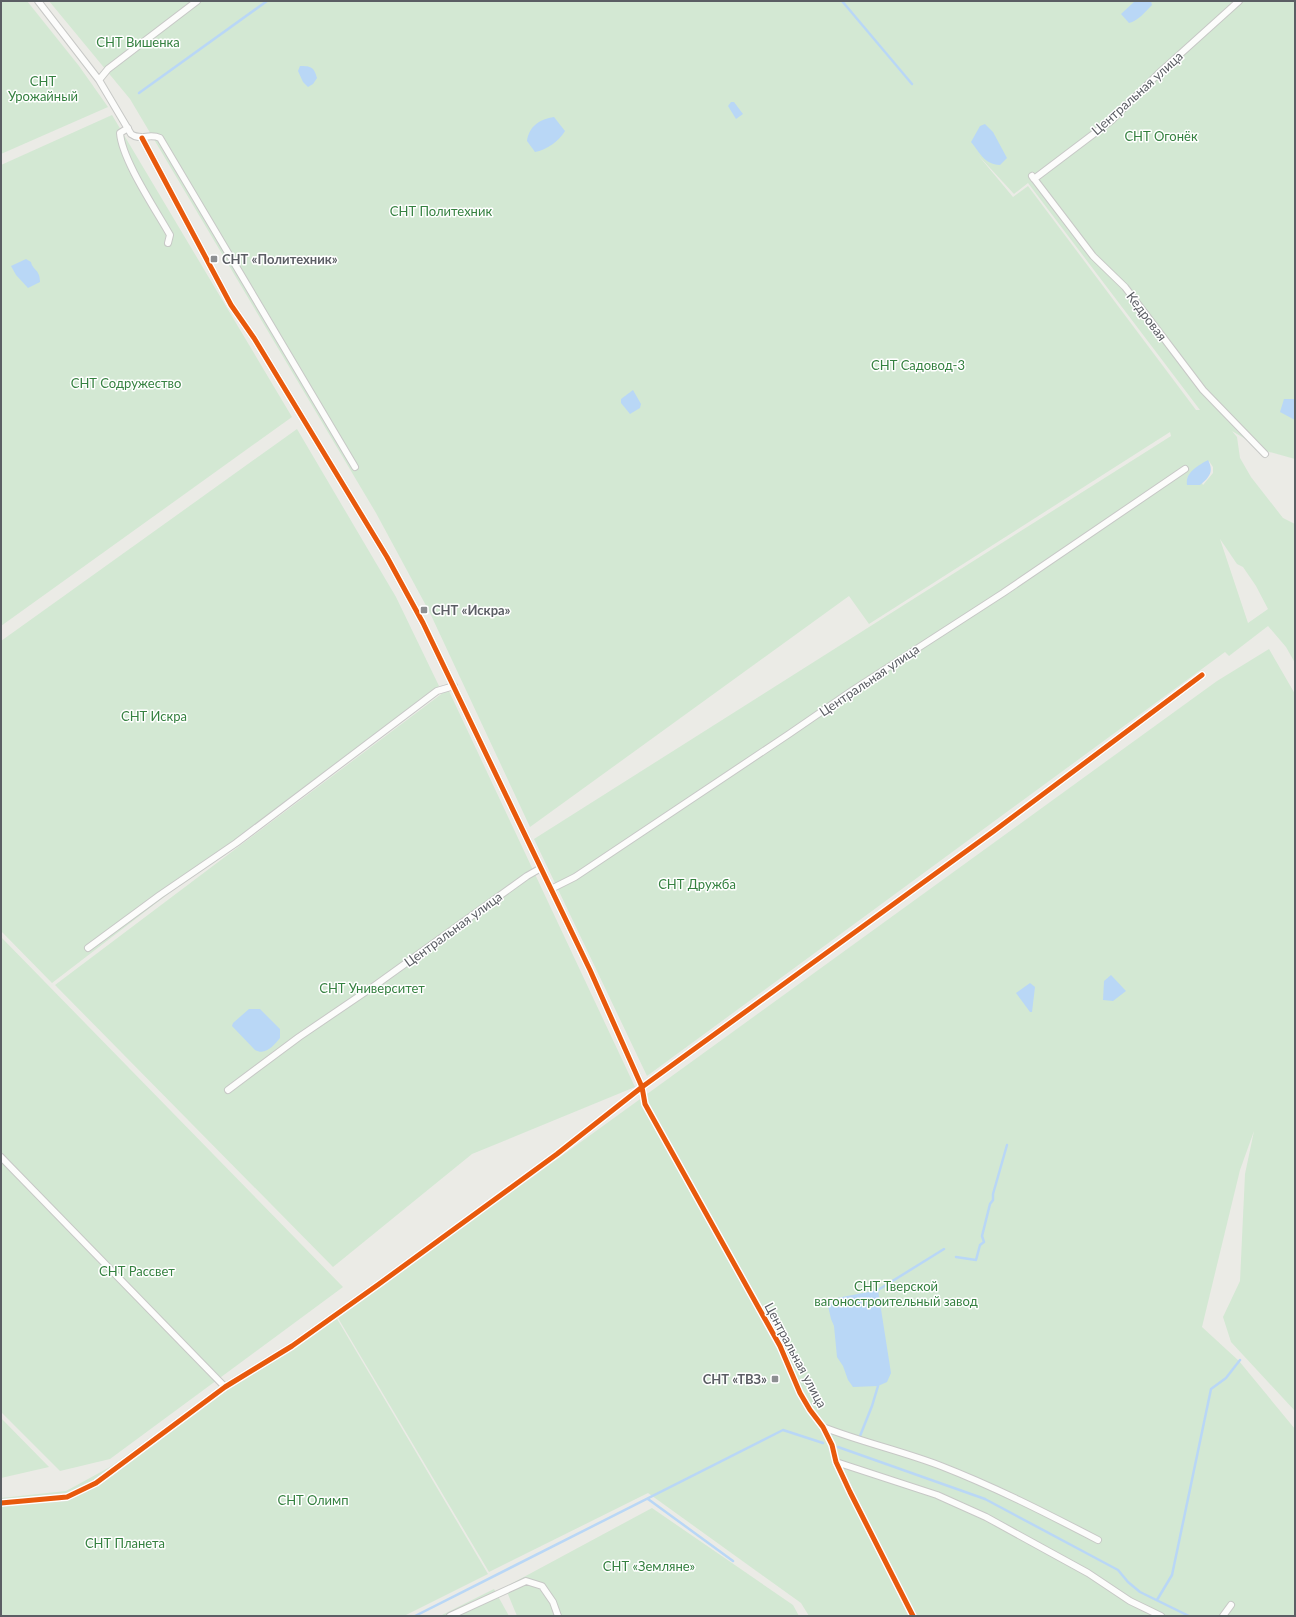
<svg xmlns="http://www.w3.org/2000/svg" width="1296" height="1617" font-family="Lato,sans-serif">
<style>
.green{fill:#d3e8d3;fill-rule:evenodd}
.water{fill:#b9d7f6}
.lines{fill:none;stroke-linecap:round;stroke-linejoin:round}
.stream{stroke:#b9d7f6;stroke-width:2.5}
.minor-casing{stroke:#c7c8c6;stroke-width:8}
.minor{stroke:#fcfcfb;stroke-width:6}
.cycleway-casing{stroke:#fff;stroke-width:8}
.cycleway{stroke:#e8590c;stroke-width:5}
.poi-dot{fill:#8d8f92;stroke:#fff;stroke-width:1.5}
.labels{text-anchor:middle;stroke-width:3;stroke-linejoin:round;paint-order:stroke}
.park-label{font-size:13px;fill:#358140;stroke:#fff}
.street-label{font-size:13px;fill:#5b5e64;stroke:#fff}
.poi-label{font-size:13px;font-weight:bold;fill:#5b5e64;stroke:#fff;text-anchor:start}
</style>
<rect width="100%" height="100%" fill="#ebebe6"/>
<path class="green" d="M 1,1 L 27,1 L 79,66 L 108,107 L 1,154 Z
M 49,1 L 1295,1 L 1295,459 L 1266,451 L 1232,431 L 1237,437 L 1240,458 L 1251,477 L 1283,518 L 1295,524 L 1295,663 L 1286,647 L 1268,626 L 1229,656 L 1225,652 L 647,1076 L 534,839 L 1171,436 L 1170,432 L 869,624 L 849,596 L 530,827 L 430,613 L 376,513 L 130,99 ZM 978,155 L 1014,194 L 1028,183 L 1200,410 L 1196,410 L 1028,186 L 1013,197 ZM 1209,461 L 1213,467 L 1213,473 L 1203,485 L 1201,481 ZM 1220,539 L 1237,564 L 1243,567 L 1256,586 L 1268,609 L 1248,623 Z
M 112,115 L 292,417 L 1,626 L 1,165 Z
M 297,429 L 396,597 L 439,686 L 52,983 L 1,931 L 1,641 Z
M 1269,649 L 1295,694 L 1295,1411 L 1231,1342 L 1223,1317 L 1240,1281 L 1245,1174 L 1254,1131 L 1240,1170 L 1202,1327 L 1239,1361 L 1295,1429 L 1295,1616 L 809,1616 L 801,1603 L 648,1493 L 489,1572 L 338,1318 L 1217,681 Z
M 448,689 L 635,1087 L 472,1154 L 333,1267 L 55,985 Z
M 1,937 L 343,1287 L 110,1459 L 60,1471 L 1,1412 Z
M 333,1312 L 488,1574 L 404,1616 L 1,1616 L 1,1498 L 66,1491 L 110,1467 L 220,1387 L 290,1343 Z
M 1,1418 L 49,1467 L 1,1478 Z
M 652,1508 L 793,1605 L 799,1616 L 517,1616 L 505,1587 Z
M 494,1589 L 509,1616 L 440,1616 Z"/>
<path class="water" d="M 1135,1 L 1151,1 L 1152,5 C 1145,12 1138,21 1129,23 L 1121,14 Z
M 300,66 C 311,66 314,67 317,78 L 313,84 L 308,87 L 303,82 L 298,71 Z
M 731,102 L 734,102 L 743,114 L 736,119 L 728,106 Z
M 554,117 L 565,131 C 559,141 547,150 535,152 L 527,141 C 529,126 540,119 554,117 Z
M 985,124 L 993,132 L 1007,158 L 1000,165 C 984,164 980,153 971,142 L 980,126 Z
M 26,259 L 31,262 C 33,271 40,269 40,282 L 28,288 L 16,275 L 11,266 Z
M 633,390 L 641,404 L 640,408 L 630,414 L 621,403 L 621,399 Z
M 1295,398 L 1295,420 L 1280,412 L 1284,399 L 1294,399 Z
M 1208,460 C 1214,471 1210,477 1200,485 L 1187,485 C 1185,472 1199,465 1208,460 Z
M 1111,975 L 1126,991 L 1113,1001 L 1103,1000 L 1104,981 Z
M 1030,983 L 1035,987 L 1032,1012 L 1030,1012 L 1016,993 Z
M 249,1009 L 260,1009 L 280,1029 L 280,1038 C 274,1045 266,1056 255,1050 L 232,1026 L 233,1023 Z
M 878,1290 L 891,1373 L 887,1382 L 878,1386 L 853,1387 L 848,1380 L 843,1366 L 837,1357 L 834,1326 L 831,1319 L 828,1306 L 832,1299 Z"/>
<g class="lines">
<path class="stream" d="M 842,1 L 912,84
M 139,93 L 267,1
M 956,1257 L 976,1260 L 980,1245 L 984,1242 L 982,1236 L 990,1204 L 993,1200 L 993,1194 L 1007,1145
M 878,1290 L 944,1249
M 860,1436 L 872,1406 L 878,1386
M 838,1447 L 985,1499 L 1118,1570 L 1128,1582 L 1140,1592 L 1189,1616
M 648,1499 L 733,1561
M 1157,1600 L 1172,1575 L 1211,1389 L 1226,1378 L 1240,1360
M 415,1616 L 783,1430 L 823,1443"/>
<g class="minor-casing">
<path id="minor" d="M 38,1 L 99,80 L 131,134 C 140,141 150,133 160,138 L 355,467
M 99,80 L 108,69 L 197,1
M 128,128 L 120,133 C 122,160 156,210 170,235 L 168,243
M 142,138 L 231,305 L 254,338 L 387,557 L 423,623 L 590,970 L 642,1087 L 645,1104 L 780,1346 L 800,1393 L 810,1410 L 823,1427 L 832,1445 L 836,1462 L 850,1492 L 913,1616
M 1032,176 L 1093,256 L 1125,287 L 1203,390 L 1265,454
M 1032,176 L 1034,179 L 1112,120 L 1158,74 L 1239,1
M 551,889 L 575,877 L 789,734 L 853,690 L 1003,593 L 1185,469
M 88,948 L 160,895 L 236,843 L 437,691 L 454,686
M 228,1090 L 299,1037 L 377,984 L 527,876 L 541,868
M 1,1157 L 225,1387
M 823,1427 C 861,1442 902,1451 941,1466 C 995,1487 1046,1513 1098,1540
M 836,1462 L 937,1495 L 986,1517 L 1088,1573 L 1130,1601 L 1161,1616
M 1,1503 L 67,1497 L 96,1483 L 225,1387 L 292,1346 L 379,1284 L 557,1154 L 642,1087 L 994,831 L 1202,675
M 450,1616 L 526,1581 L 542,1586 L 553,1602 L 558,1616
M 1223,1616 L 1231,1605"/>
</g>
<use href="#minor" class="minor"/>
<g class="cycleway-casing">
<path id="cycleway" d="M 142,138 L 231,305 L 254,338 L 387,557 L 423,623 L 590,970 L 642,1087 L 645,1104 L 780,1346 L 800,1393 L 810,1410 L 823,1427 L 832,1445 L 836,1462 L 850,1492 L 913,1616
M 1,1503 L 67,1497 L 96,1483 L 225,1387 L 292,1346 L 379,1284 L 557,1154 L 642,1087 L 994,831 L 1202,675"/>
</g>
<use href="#cycleway" class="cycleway"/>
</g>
<g class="poi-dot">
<rect x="210" y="255" width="8" height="8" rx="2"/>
<rect x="420" y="606" width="8" height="8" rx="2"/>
<rect x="771" y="1375" width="8" height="8" rx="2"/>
</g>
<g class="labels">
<g class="park-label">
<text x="138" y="47">СНТ Вишенка</text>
<text x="43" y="86">СНТ<tspan x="43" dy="15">Урожайный</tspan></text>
<text x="1161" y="141">СНТ Огонёк</text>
<text x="441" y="216">СНТ Политехник</text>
<text x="918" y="370">СНТ Садовод-3</text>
<text x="126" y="388">СНТ Содружество</text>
<text x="154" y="721">СНТ Искра</text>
<text x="697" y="889">СНТ Дружба</text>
<text x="372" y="993">СНТ Университет</text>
<text x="137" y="1276">СНТ Рассвет</text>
<text x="896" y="1291">СНТ Тверской<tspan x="896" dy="15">вагоностроительный завод</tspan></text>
<text x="313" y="1505">СНТ Олимп</text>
<text x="125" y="1548">СНТ Планета</text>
<text x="649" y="1571">СНТ «Земляне»</text>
</g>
<g class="street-label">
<text transform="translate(1137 93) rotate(-42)" y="5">Центральная улица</text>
<text transform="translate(1147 316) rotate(53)" y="5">Кедровая</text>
<text transform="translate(869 680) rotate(-34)" y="5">Центральная улица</text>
<text transform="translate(453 929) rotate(-36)" y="5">Центральная улица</text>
<text transform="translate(796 1355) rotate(62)" y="5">Центральная улица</text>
</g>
<g class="poi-label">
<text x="222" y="264">СНТ «Политехник»</text>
<text x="432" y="615">СНТ «Искра»</text>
<text x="767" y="1384" text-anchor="end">СНТ «ТВЗ»</text>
</g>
</g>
<rect width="1296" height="1617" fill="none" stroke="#5b5e64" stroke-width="4"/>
</svg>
